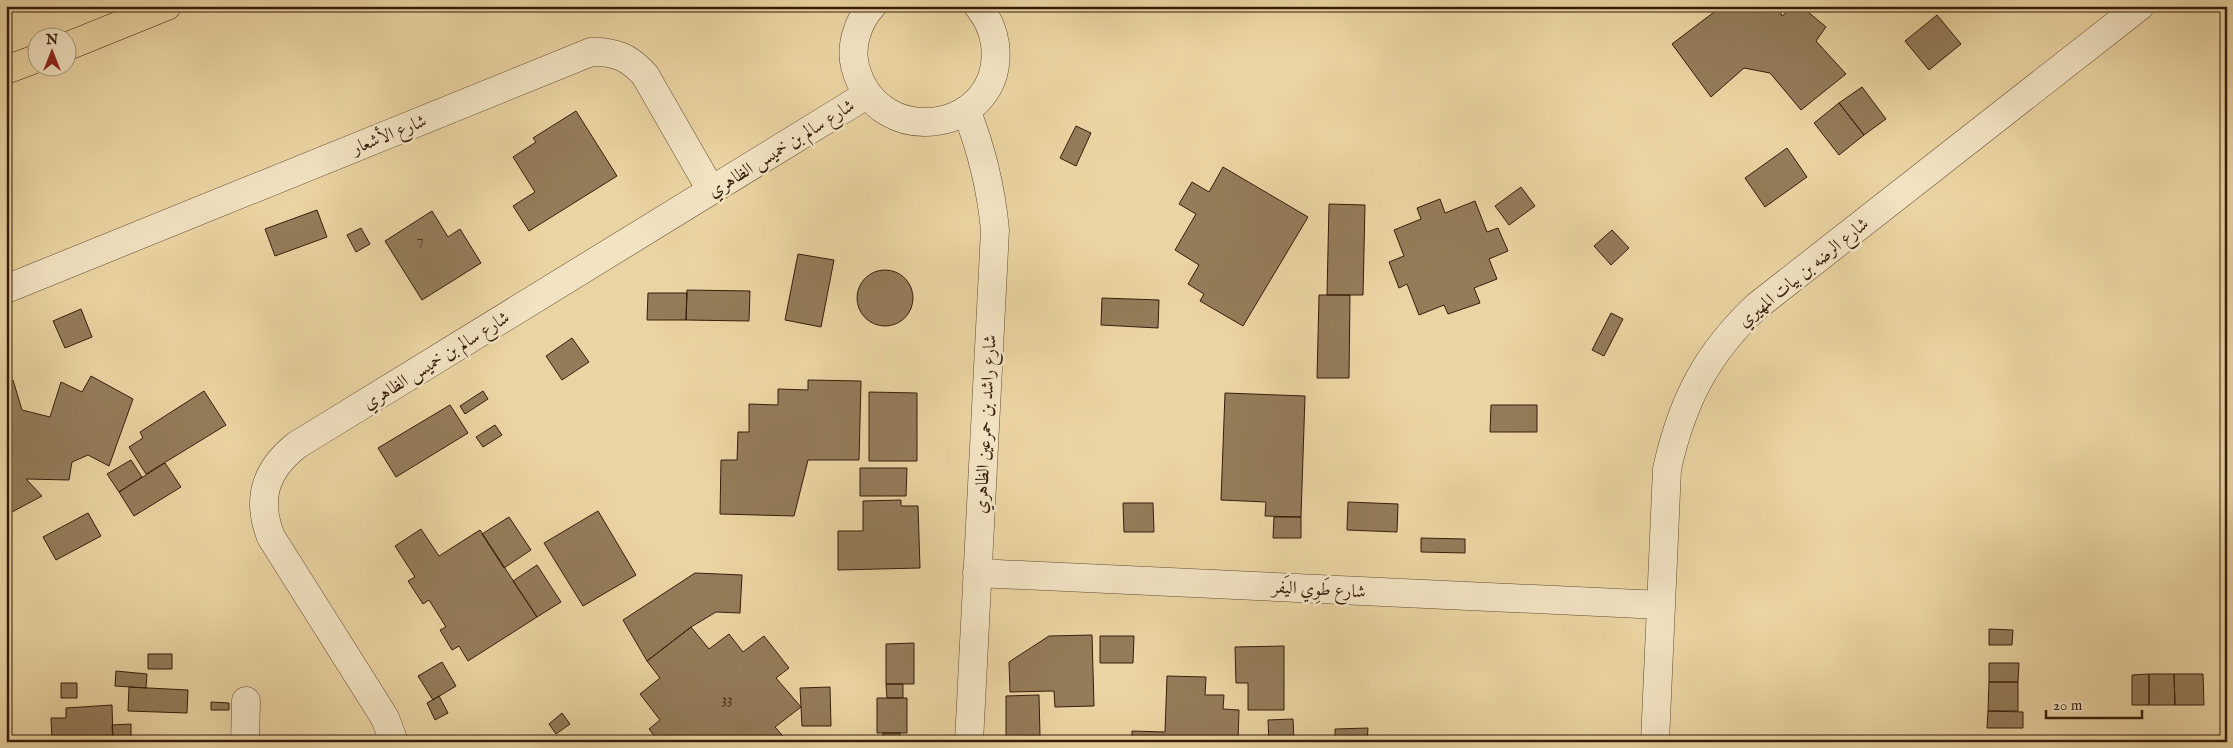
<svg xmlns="http://www.w3.org/2000/svg" width="2233" height="748" font-family="'IM FELL English',Amiri,serif">
<style>
.building{fill:#947c5a;stroke:#361c0b}
.lines{fill:none;stroke-linecap:round;stroke-linejoin:round}
.minor-casing{stroke:#634a31;stroke-width:29}
.highway-casing{stroke:#361c0b;stroke-width:29}
.minor{stroke:#f2e3c3;stroke-width:28}
.highway{stroke:#ebd4a3;stroke-width:28}
.labels{text-anchor:middle;stroke-width:5;stroke-linejoin:round;paint-order:stroke}
.number-label{font-size:15px;fill:#4e341f}
.street-label{font-size:18px;fill:#361c0b;stroke:#f2e3c3}
</style>
<rect width="100%" height="100%" fill="#ebd4a3"/>
<filter id="stains"><feTurbulence type="fractalNoise" baseFrequency=".004" numOctaves="4"/><feColorMatrix values="0 0 0 0 .2 0 0 0 0 .09 0 0 0 0 .02 0 0 0 .5 -.17"/></filter>
<radialGradient id="worn" r=".72"><stop offset=".6" stop-color="#630" stop-opacity="0"/><stop offset="1" stop-color="#630" stop-opacity=".3"/></radialGradient>
<path class="building" d="M 1722,6 L 1748,6 L 1754,13 L 1758,6 L 1778,6 L 1782,16 L 1794,6 L 1801,6 L 1826,27 L 1816,41 L 1846,74 L 1801,110 L 1770,73 L 1744,68 L 1711,97 L 1672,44 Z
M 1937,15 L 1961,44 L 1929,70 L 1905,41 Z
M 1862,87 L 1886,119 L 1864,135 L 1839,103 Z
M 1839,103 L 1864,135 L 1839,155 L 1814,123 Z
M 576,111 L 617,176 L 529,231 L 513,206 L 535,192 L 513,157 L 536,142 L 533,138 Z
M 1076,126 L 1091,133 L 1076,166 L 1060,158 Z
M 1787,148 L 1807,177 L 1765,207 L 1745,178 Z
M 1223,167 L 1308,217 L 1243,326 L 1200,301 L 1204,294 L 1188,284 L 1199,265 L 1175,250 L 1196,214 L 1179,204 L 1192,182 L 1209,192 Z
M 1521,187 L 1535,206 L 1509,225 L 1495,206 Z
M 1440,199 L 1445,213 L 1475,201 L 1487,232 L 1498,228 L 1508,251 L 1489,259 L 1497,279 L 1474,288 L 1480,303 L 1448,314 L 1444,305 L 1419,315 L 1407,284 L 1399,288 L 1389,262 L 1404,256 L 1394,230 L 1421,219 L 1417,208 Z
M 1329,204 L 1365,205 L 1363,295 L 1327,295 Z
M 317,210 L 327,237 L 275,256 L 265,229 Z
M 432,211 L 448,237 L 460,229 L 481,263 L 422,300 L 385,241 Z
M 361,228 L 370,244 L 356,252 L 347,235 Z
M 1612,230 L 1629,248 L 1611,265 L 1594,246 Z
M 798,254 L 834,260 L 821,327 L 785,320 Z
M857 298a28 28 0 1 1 56 0a28 28 0 1 1-56 0Z
M 687,290 L 750,291 L 749,321 L 686,320 Z
M 648,293 L 687,293 L 686,320 L 647,320 Z
M 1319,295 L 1350,295 L 1349,378 L 1317,378 Z
M 1102,298 L 1159,300 L 1158,328 L 1101,325 Z
M 81,309 L 92,337 L 65,348 L 53,321 Z
M 1611,313 L 1623,319 L 1604,356 L 1592,350 Z
M 572,338 L 589,362 L 562,380 L 546,356 Z
M 91,376 L 133,399 L 109,466 L 88,455 L 72,462 L 69,480 L 26,479 L 42,496 L 12,512 L 6,510 L 6,383 L 13,380 L 22,410 L 50,417 L 61,382 L 82,392 Z
M 808,380 L 861,381 L 859,460 L 808,460 L 794,516 L 720,514 L 721,460 L 737,460 L 738,432 L 749,432 L 749,404 L 778,405 L 778,389 L 808,390 Z
M 204,391 L 226,425 L 146,474 L 129,447 L 143,438 L 140,432 Z
M 483,391 L 488,399 L 465,414 L 460,406 Z
M 869,392 L 917,393 L 917,461 L 869,461 Z
M 1225,393 L 1305,396 L 1301,517 L 1265,516 L 1266,502 L 1221,500 Z
M 450,405 L 468,433 L 396,477 L 378,448 Z
M 1491,405 L 1537,405 L 1537,432 L 1490,432 Z
M 495,425 L 502,435 L 483,447 L 476,437 Z
M 131,460 L 142,477 L 119,492 L 107,474 Z
M 165,463 L 181,487 L 134,516 L 119,492 Z
M 860,468 L 907,468 L 906,496 L 860,496 Z
M 901,500 L 901,506 L 918,506 L 920,568 L 838,570 L 838,531 L 863,531 L 863,501 Z
M 1348,502 L 1398,504 L 1397,532 L 1347,530 Z
M 1123,503 L 1153,503 L 1154,532 L 1124,532 Z
M 598,511 L 636,575 L 583,606 L 544,543 Z
M 88,513 L 101,536 L 56,560 L 43,537 Z
M 509,517 L 531,550 L 504,568 L 482,534 Z
M 1274,517 L 1301,517 L 1301,538 L 1273,538 Z
M 421,529 L 439,556 L 480,530 L 537,617 L 468,661 L 459,646 L 452,650 L 440,630 L 446,627 L 429,600 L 423,604 L 408,581 L 415,577 L 395,546 Z
M 1421,538 L 1465,539 L 1465,553 L 1421,552 Z
M 537,565 L 561,602 L 537,617 L 513,581 Z
M 695,573 L 742,575 L 740,613 L 716,612 L 691,627 L 647,661 L 623,620 Z
M 691,627 L 709,649 L 729,634 L 743,652 L 764,636 L 789,668 L 776,678 L 801,707 L 775,727 L 788,742 L 659,742 L 649,729 L 660,720 L 640,694 L 660,678 L 647,661 Z
M 1989,629 L 2013,630 L 2012,645 L 1989,645 Z
M 1092,635 L 1094,706 L 1055,707 L 1054,691 L 1010,692 L 1009,662 L 1049,636 Z
M 1100,636 L 1134,636 L 1133,663 L 1100,663 Z
M 914,643 L 914,684 L 886,684 L 886,644 Z
M 1284,646 L 1284,710 L 1248,710 L 1248,683 L 1236,683 L 1235,647 Z
M 148,654 L 172,654 L 172,669 L 148,669 Z
M 442,662 L 456,686 L 433,700 L 418,676 Z
M 1989,663 L 2019,663 L 2018,682 L 1989,682 Z
M 6,671 L 8,671 L 7,716 L 6,716 Z
M 116,671 L 147,674 L 146,688 L 115,686 Z
M 2149,674 L 2174,674 L 2175,705 L 2149,705 Z
M 2149,674 L 2149,705 L 2132,705 L 2132,675 Z
M 2174,674 L 2203,674 L 2204,705 L 2175,705 Z
M 1167,676 L 1206,677 L 1205,695 L 1224,695 L 1223,709 L 1239,710 L 1238,741 L 1258,742 L 1132,742 L 1132,731 L 1165,732 Z
M 1989,682 L 2018,682 L 2018,711 L 1988,711 Z
M 61,683 L 77,683 L 77,698 L 61,698 Z
M 886,684 L 903,684 L 903,698 L 887,698 Z
M 129,687 L 188,690 L 187,713 L 128,711 Z
M 830,687 L 831,726 L 802,726 L 800,688 Z
M 1039,695 L 1040,736 L 1006,737 L 1006,696 Z
M 439,696 L 448,713 L 435,720 L 427,703 Z
M 877,698 L 907,698 L 907,733 L 877,733 Z
M 211,702 L 229,703 L 229,710 L 211,710 Z
M 112,705 L 113,742 L 38,742 L 52,740 L 51,718 L 66,718 L 66,708 Z
M 1988,711 L 2023,712 L 2023,728 L 1987,728 Z
M 562,713 L 570,724 L 556,734 L 549,724 Z
M 1293,719 L 1294,742 L 1269,742 L 1268,720 Z
M 131,724 L 131,742 L 113,742 L 112,725 Z
M 1368,728 L 1367,742 L 1335,742 L 1335,729 Z
M 883,733 L 900,733 L 900,742 L 883,742 Z
M 1033,736 L 1033,742 L 1002,742 L 1002,737 Z
M 2071,738 L 2184,740 L 2184,742 L 2071,742 Z"/>
<g class="lines">
<g class="minor-casing">
<path id="minor" d="M 872,6 C 858,21 850,46 855,66 C 877,154 1006,132 995,44 C 993,30 987,17 978,6
M 966,110 C 982,150 991,188 995,230 L 969,742
M 6,289 L 591,52 C 614,51 629,57 645,75 L 711,190
M 977,573 L 1661,605
M 245,742 L 246,701
M 394,742 L 385,718 L 271,537 C 256,499 265,470 297,445 L 868,94
M 1655,742 L 1667,469 C 1682,401 1707,353 1757,306 L 2140,6"/>
</g>
<g class="highway-casing">
<path id="highway" d="M 68,46 L 167,6
M 6,70 L 38,58"/>
</g>
<use href="#minor" class="minor"/>
<use href="#highway" class="highway"/>
</g>
<g class="labels">
<g class="number-label">
<text x="420" y="244">7</text>
<text x="727" y="704">33</text>
</g>
<g class="street-label">
<text transform="translate(389 134) rotate(-22)" y="6">شارع الأشعار</text>
<text transform="translate(781 148) rotate(-32)" y="6">شارع سالم بن خميس الظاهري</text>
<text transform="translate(1803 272) rotate(-39)" y="6">شارع الرضه بن بيات المهيري</text>
<text transform="translate(436 360) rotate(-32)" y="6">شارع سالم بن خميس الظاهري</text>
<text transform="translate(985 424) rotate(-87)" y="6">شارع راشد بن حمرعين الظاهري</text>
<text transform="translate(1319 589) rotate(3)" y="6">شارع طَوِي اليَفر</text>
</g>
</g>
<rect width="2233" height="748" fill="none" stroke="#ebd4a3" stroke-width="25"/>
<rect x="8" y="8" width="2218" height="733" fill="none" stroke="#361c0b" stroke-width="2.5"/>
<rect x="12" y="12" width="2208" height="723" fill="none" stroke="#361c0b"/>
<g transform="translate(52 52)"><circle r="24" fill="#f2e3c3" stroke="#a79379"/>
<path d="M0-4L9 19L0 12L-9 19Z" fill="#8f2418"/>
<text y="-8" font-size="14" font-weight="bold" text-anchor="middle" fill="#361c0b">N</text>
</g>
<path d="M2046 710v8h96v-8" fill="none" stroke="#361c0b" stroke-width="2.5"/>
<text x="2053" y="710" font-size="15" fill="#361c0b" stroke="#f2e3c3" stroke-width="4" paint-order="stroke">20 m</text>
<rect width="100%" height="100%" filter="url(#stains)"/>
<rect width="100%" height="100%" fill="url(#worn)"/>
</svg>
